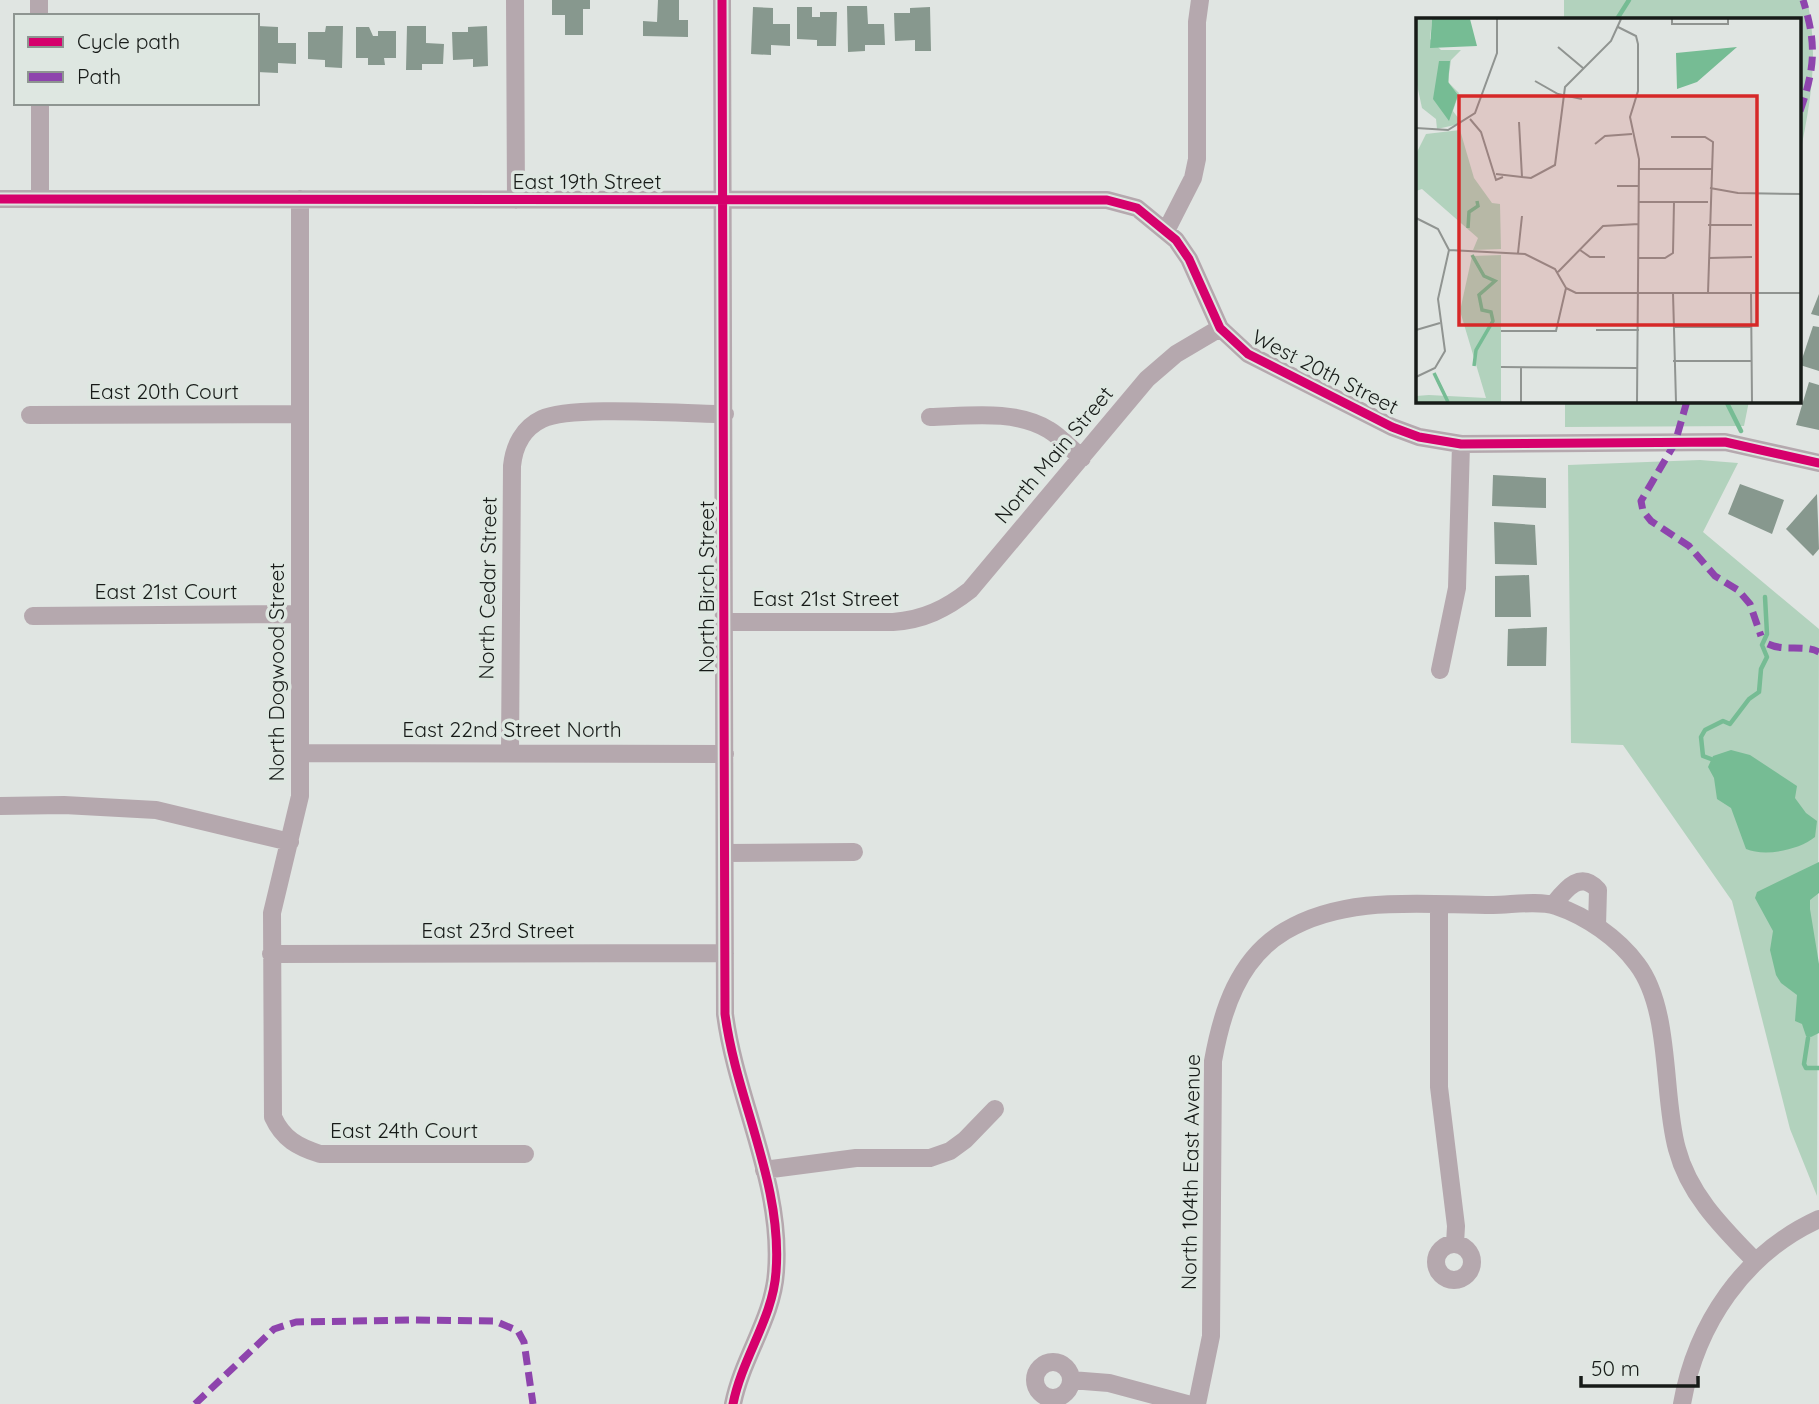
<svg xmlns="http://www.w3.org/2000/svg" width="1819" height="1404" font-family="Quicksand,sans-serif">
<style>
.green{fill:#b2d2bd}
.water{fill:#76bc94}
.lines{fill:none;stroke-linecap:round;stroke-linejoin:round}
.stream{stroke:#76bc94;stroke-width:4.5}
.building{fill:#87988e}
.minor{stroke:#b5a8ae;stroke-width:18}
.quiet{stroke:#8e44ad;stroke-width:7;stroke-dasharray:14 7;stroke-linecap:butt}
.cycleway-casing{stroke:#dee7e1;stroke-width:13}
.cycleway{stroke:#d6006c;stroke-width:9}
.labels{text-anchor:middle;stroke-width:7;stroke-linejoin:round;paint-order:stroke}
.street-label{font-size:21px;fill:#171b18;stroke:#dee7e1}
.inset-river{fill:none;stroke:#76bc94;stroke-width:3.5}
.inset-road{fill:none;stroke:#909491;stroke-width:2}
.view{fill:#d62828;fill-opacity:0.15;stroke:#d62828;stroke-width:3.5}
.inset-edge{fill:none;stroke:#171b18;stroke-width:3.5}
</style>
<rect width="100%" height="100%" fill="#e0e5e2"/>
<path class="green" d="M 1564,0 L 1807,0 C 1819,54 1811,100 1800,154 L 1800,19 L 1564,19 Z
M 1565,401 L 1749,401 L 1744,426 L 1565,427 Z
M 1700,460 L 1738,463 L 1703,532 L 1819,629 L 1817,1196 L 1790,1129 L 1732,901 L 1623,745 L 1571,743 L 1568,465 Z"/>
<path class="water" d="M 1731,750 L 1750,755 L 1797,786 L 1795,798 L 1806,813 L 1817,821 L 1815,837 C 1799,850 1765,857 1746,849 L 1731,808 L 1717,799 L 1714,778 L 1708,767 L 1713,756 Z
M 1819,862 L 1819,893 L 1810,900 L 1810,909 L 1819,964 L 1819,1033 L 1811,1037 L 1806,1036 L 1802,1024 L 1795,1021 L 1797,995 L 1781,983 L 1776,975 L 1770,950 L 1773,931 L 1755,898 L 1757,892 Z"/>
<g class="lines">
<path class="stream" d="M 1617,19 L 1629,0
M 1726,401 L 1741,431
M 1711,759 L 1703,756 L 1701,737 L 1705,730 L 1723,721 L 1730,724 L 1749,699 L 1759,692 L 1761,669 L 1767,657 L 1762,645 L 1767,634 L 1765,597
M 1808,1038 L 1804,1064 L 1806,1068 L 1819,1068"/>
</g>
<path class="building" d="M 552,0 L 590,0 L 590,9 L 583,9 L 583,35 L 565,35 L 565,15 L 552,15 Z
M 658,0 L 679,0 L 679,20 L 688,20 L 688,37 L 643,36 L 643,21 L 657,22 Z
M 847,6 L 867,6 L 868,24 L 884,24 L 885,45 L 865,45 L 865,51 L 848,52 Z
M 753,7 L 773,8 L 773,24 L 790,24 L 790,46 L 771,45 L 771,55 L 751,54 Z
M 797,7 L 812,7 L 812,17 L 820,17 L 820,12 L 837,12 L 836,46 L 817,46 L 817,40 L 797,39 Z
M 930,7 L 931,51 L 915,51 L 915,40 L 895,41 L 894,13 L 910,13 L 910,8 Z
M 258,26 L 278,27 L 278,43 L 296,43 L 296,64 L 278,63 L 278,73 L 257,72 Z
M 326,26 L 343,26 L 342,68 L 325,67 L 325,60 L 308,59 L 308,32 L 325,32 Z
M 407,26 L 426,26 L 426,43 L 444,44 L 443,64 L 422,64 L 422,70 L 406,70 Z
M 487,26 L 488,66 L 473,67 L 473,59 L 453,60 L 452,32 L 468,32 L 468,27 Z
M 356,27 L 369,27 L 373,36 L 378,36 L 378,31 L 396,31 L 396,58 L 384,58 L 385,65 L 368,65 L 368,58 L 356,58 Z
M 1819,294 L 1819,316 L 1811,314 Z
M 1813,326 L 1819,327 L 1819,371 L 1800,365 Z
M 1809,382 L 1819,385 L 1819,430 L 1796,425 Z
M 1493,475 L 1546,478 L 1546,508 L 1492,506 Z
M 1740,484 L 1784,500 L 1772,534 L 1728,514 Z
M 1817,494 L 1819,549 L 1813,556 L 1786,529 Z
M 1494,522 L 1535,525 L 1537,565 L 1495,564 Z
M 1529,575 L 1531,617 L 1495,617 L 1495,576 Z
M 1547,627 L 1546,666 L 1507,666 L 1508,629 Z"/>
<g class="lines">
<path class="minor" d="M 39,0 L 39,16
M 515,0 L 516,200
M 722,0 L 725,1014 C 736,1099 783,1184 776,1272 C 773,1318 742,1358 733,1404
M 40,103 L 40,199
M 0,199 L 1107,200 L 1137,208 L 1176,240 L 1189,259 L 1220,328 L 1248,354 L 1392,427 L 1419,437 L 1461,444 L 1725,442 L 1819,463
M 300,199 L 300,796 L 272,913 L 273,1117 C 283,1139 298,1147 320,1154 L 525,1154
M 1167,229 L 1193,178 L 1197,159 L 1197,22 L 1200,0
M 30,415 L 298,414
M 930,417 C 967,416 1016,409 1049,430 C 1061,437 1071,449 1082,458
M 33,616 L 300,614
M 725,622 L 893,622 C 923,620 946,609 970,590 L 1147,379 L 1176,354 L 1220,328
M 1440,670 L 1457,588 L 1461,444
M 300,753 L 725,754
M 510,753 L 512,466 C 514,446 523,428 542,419 C 570,405 687,414 725,414
M 0,806 L 64,805 L 156,810 L 290,842
M 725,853 L 854,852
M 1439,905 L 1439,1087 L 1456,1226 L 1455,1244
M 1553,905 C 1566,889 1580,870 1598,890 L 1597,926
M 271,954 L 725,953
M 764,1170 L 856,1158 L 930,1158 L 950,1151 L 965,1140 L 995,1109
M1436 1262a18 18 0 1 1 36 0a18 18 0 1 1-36 0Z
M1035 1380a18 18 0 1 1 36 0a18 18 0 1 1-36 0Z
M 1071,1380 L 1109,1383 L 1187,1404
M 1197,1404 L 1211,1336 L 1213,1061 C 1222,1011 1238,959 1285,931 C 1347,894 1424,905 1493,905 C 1511,905 1539,900 1556,906 C 1586,916 1618,938 1637,964 C 1672,1010 1662,1096 1677,1149 C 1689,1195 1723,1228 1755,1261
M 1682,1404 C 1696,1324 1744,1253 1819,1219"/>
<path class="quiet" d="M 1800,111 C 1815,68 1817,44 1803,0
M 1687,401 L 1675,443 L 1641,501 L 1643,511 L 1651,521 L 1689,546 L 1715,576 L 1738,590 L 1750,604 L 1761,636
M 1768,644 C 1785,652 1803,644 1819,652
M 195,1404 L 274,1329 L 296,1322 L 414,1320 L 495,1321 L 518,1331 L 524,1342 L 533,1404"/>
<g class="cycleway-casing">
<path id="cycleway" d="M 722,0 L 725,1014 C 736,1099 783,1184 776,1272 C 773,1318 742,1358 733,1404
M 0,199 L 1107,200 L 1137,208 L 1176,240 L 1189,259 L 1220,328 L 1248,354 L 1392,427 L 1419,437 L 1461,444 L 1725,442 L 1819,463"/>
</g>
<use href="#cycleway" class="cycleway"/>
</g>
<g class="labels">
<g class="street-label">
<text x="587" y="189">East 19th Street</text>
<text transform="translate(1325 372) rotate(27)" y="7">West 20th Street</text>
<text x="164" y="399">East 20th Court</text>
<text transform="translate(1054 455) rotate(-50)" y="7">North Main Street</text>
<text transform="translate(707 587) rotate(-90)" y="7">North Birch Street</text>
<text transform="translate(488 588) rotate(-89)" y="7">North Cedar Street</text>
<text x="166" y="599">East 21st Court</text>
<text x="826" y="606">East 21st Street</text>
<text transform="translate(277 672) rotate(-90)" y="7">North Dogwood Street</text>
<text x="512" y="737">East 22nd Street North</text>
<text x="498" y="938">East 23rd Street</text>
<text x="404" y="1138">East 24th Court</text>
<text transform="translate(1191 1172) rotate(-89)" y="7">North 104th East Avenue</text>
</g>
</g>
<g transform="translate(1416 18)">
<rect width="385" height="385" fill="#e0e5e2"/>
<path d="M 0,1 L 16,1 L 14,21 L 25,32 L 45,32 L 35,42 L 33,56 L 33,65 L 43,75 L 37,93 L 45,104 L 39,107 L 21,111 L 20,101 L 6,90 L 0,62 ZM 44,112 L 58,160 L 76,185 L 84,186 L 85,231 L 57,232 L 62,220 L 6,171 L 0,173 L 1,134 L 10,116 ZM 85,237 L 85,384 L 0,384 L 0,378 L 13,377 L 70,380 L 44,293 L 56,238 Z" fill="#b2d2bd"/>
<path d="M 16,1 L 54,1 L 61,28 L 14,30 ZM 321,29 L 281,64 L 261,71 L 260,35 ZM 23,43 L 34,43 L 32,64 L 42,77 L 33,103 L 17,81 Z" fill="#76bc94"/>
<path class="inset-river" d="M 52,210 L 53,194 L 62,188 L 61,183M 56,237 L 68,258 L 79,263 L 63,277 L 66,292 L 75,294 L 77,303 L 60,332 L 58,348M 18,355 L 32,384"/>
<path class="inset-road" d="M 256,1 L 256,6 L 312,6 L 312,1M 202,9 L 220,18 L 222,26 L 222,73 L 214,99 L 223,141 L 221,384M 142,29 L 167,50M 119,63 L 142,76 L 166,81M 54,101 L 65,114 L 80,162 L 87,159M 103,104 L 106,159M 0,110 L 32,112 L 59,95 L 81,35 L 81,1M 255,119 L 289,119 L 297,124 L 292,275M 179,126 L 189,118 L 216,116M 223,151 L 297,151M 80,156 L 115,160 L 139,147 L 149,69 L 195,23 L 205,1M 201,168 L 223,168M 294,170 L 322,175 L 385,176M 223,184 L 292,184M 0,200 L 22,211 L 33,232 L 22,281 L 29,333 L 19,350 L 0,359M 292,207 L 336,207M 33,232 L 109,236 L 139,251 L 150,270M 164,232 L 174,239 L 189,239M 102,235 L 106,198M 223,240 L 249,240 L 257,235 L 258,184M 293,240 L 336,239M 142,254 L 187,208 L 223,206M 150,270 L 160,275 L 385,275M 257,275 L 260,384M 335,275 L 336,384M 257,309 L 335,309M 0,312 L 24,305M 180,312 L 223,312M 85,313 L 140,313 L 150,270M 257,343 L 335,343M 85,349 L 221,350M 105,349 L 105,384"/>
<path class="view" d="M 43,78 L 341,78 L 341,307 L 43,307 Z"/>
<rect width="385" height="385" class="inset-edge"/>
</g>
<rect x="14" y="14" width="245" height="91" fill="#dee7e1" stroke="#8e9591" stroke-width="2"/>
<rect x="28" y="37" width="35" height="10" fill="#d6006c" stroke="#8e9591" stroke-width="2"/>
<text x="77" y="49" font-size="21" fill="#171b18">Cycle path</text>
<rect x="28" y="72" width="35" height="10" fill="#8e44ad" stroke="#8e9591" stroke-width="2"/>
<text x="77" y="84" font-size="21" fill="#171b18">Path</text>
<path d="M1581 1376v10h117v-10" fill="none" stroke="#171b18" stroke-width="3.5"/>
<text x="1591" y="1376" font-size="21" fill="#171b18" stroke="#dee7e1" stroke-width="5" paint-order="stroke">50 m</text>
</svg>
